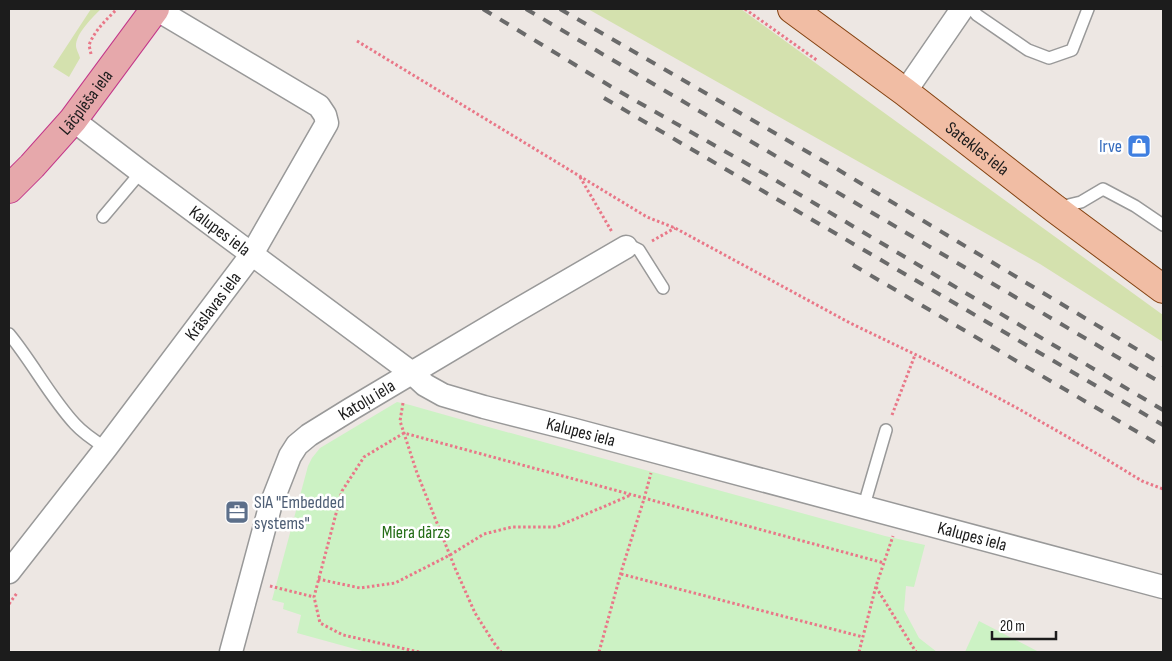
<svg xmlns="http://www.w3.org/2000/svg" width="1172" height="661" font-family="'Sofia Sans Condensed',sans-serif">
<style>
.grass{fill:#d4e1ae}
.park{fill:#ccf2c4}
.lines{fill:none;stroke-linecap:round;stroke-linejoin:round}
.service-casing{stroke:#999;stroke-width:14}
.minor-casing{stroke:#999;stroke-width:25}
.primary-casing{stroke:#844211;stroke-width:30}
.trunk-casing{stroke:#c3378a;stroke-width:30}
.path{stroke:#e97788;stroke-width:3;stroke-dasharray:2.5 2.5;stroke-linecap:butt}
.service{stroke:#fff;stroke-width:11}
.minor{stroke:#fff;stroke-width:22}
.primary{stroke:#f1bda4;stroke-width:28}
.trunk{stroke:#e6a8ab;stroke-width:28}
.rail{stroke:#6a6a6a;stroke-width:4;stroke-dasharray:10 10;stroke-linecap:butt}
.labels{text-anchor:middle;stroke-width:5;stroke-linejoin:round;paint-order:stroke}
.street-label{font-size:18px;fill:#1c1c1c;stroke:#fff}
.shop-label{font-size:18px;fill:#366cbe;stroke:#fff;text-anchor:end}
.service-label{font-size:18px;fill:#4e5e75;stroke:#fff;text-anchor:start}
.park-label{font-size:18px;fill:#256d17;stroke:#fff}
</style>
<rect width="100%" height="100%" fill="#ede7e3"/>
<path class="grass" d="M 91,9 L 101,9 C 93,17 76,33 76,46 C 76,49 79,54 80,58 L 69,77 L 53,67 Z
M 588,9 L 741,9 L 1163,315 L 1163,342 L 1040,264 Z"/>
<path class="park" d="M 397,402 L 410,405 L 463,420 L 885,536 L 925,545 L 914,587 L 906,586 L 904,610 L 919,638 L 937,652 L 944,652 L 366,652 L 297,633 L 301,615 L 283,609 L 284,603 L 272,600 L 308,466 L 312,458 L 320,448 Z
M 979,621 L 1039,652 L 965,652 Z"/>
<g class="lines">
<g class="service-casing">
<path id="service" d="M 972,9 L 977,15 L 1028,50 L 1049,58 L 1072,50 L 1088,9
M 1056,208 L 1081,202 L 1103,189 L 1135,206 L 1163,225
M 103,217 L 141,172
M 626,247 L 633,247 L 639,250 L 663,288
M 9,334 C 33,363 50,397 75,424 C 84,434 95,441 106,448
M 864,508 L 867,495 L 886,430"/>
</g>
<g class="minor-casing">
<g id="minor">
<path d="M 905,92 L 962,9"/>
<path id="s1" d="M 73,120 L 141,172 L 412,373 L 425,385 L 443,395 L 484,407 L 571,429 L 1163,587"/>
<path id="s2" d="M 9,572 L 106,448 L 252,254 L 327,123 L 325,115 L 319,106 L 156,9"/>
<path id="s3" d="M 231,652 L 270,507 L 290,456 L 297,445 L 309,435 L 351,409 L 509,315 L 626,247"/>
</g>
</g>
<g class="primary-casing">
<g id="primary">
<path id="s4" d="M 792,9 L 905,92 L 1054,208 L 1163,289"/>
</g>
</g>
<g class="trunk-casing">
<g id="trunk">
<path id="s5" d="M 9,189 L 32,166 L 73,120 L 155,9"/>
</g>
</g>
<path class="path" d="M 745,9 L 818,61
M 357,41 L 647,217 L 675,228 L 850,323 L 935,364 L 1017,408 L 1101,456 L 1142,481 L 1163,489
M 91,54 L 89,45 C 95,30 106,20 117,9
M 580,177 L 612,232
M 652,241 L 675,228
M 403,403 L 400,421 L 417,473 L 455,568 L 475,613 L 494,643 L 501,652
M 892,415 L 915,355
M 621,574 L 863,637
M 318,579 L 360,588 L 395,583 L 450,555 L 484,534 L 512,527 L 556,527 L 631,495
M 270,586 L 314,597
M 876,587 L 916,652
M 9,604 L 17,593
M 419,652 L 343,635 L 320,623 L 314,597 L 342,491 L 364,457 L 404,433 L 884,563
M 599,652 L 622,569 L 644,499 L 651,473
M 859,652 L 876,586 L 893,536"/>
<use href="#service" class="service"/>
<use href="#minor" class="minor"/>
<use href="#primary" class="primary"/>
<use href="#trunk" class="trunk"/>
<path class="rail" d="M 483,9 L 615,89 L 765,174 L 1163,410
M 526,9 L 1163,384
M 560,9 L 837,169 L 1163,365
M 604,98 L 1163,425
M 853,265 L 1163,447"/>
</g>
<defs>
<g id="shop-square" transform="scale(1.25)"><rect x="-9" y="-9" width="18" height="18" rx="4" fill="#3f7fe0" stroke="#fff"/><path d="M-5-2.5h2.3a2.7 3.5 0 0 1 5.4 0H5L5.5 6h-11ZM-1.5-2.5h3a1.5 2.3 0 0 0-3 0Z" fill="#fff"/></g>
<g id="office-square" transform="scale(1.25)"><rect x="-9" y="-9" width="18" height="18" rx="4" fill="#5c6f8a" stroke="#fff"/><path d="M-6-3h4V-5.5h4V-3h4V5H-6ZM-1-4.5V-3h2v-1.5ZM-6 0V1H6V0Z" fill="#fff"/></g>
</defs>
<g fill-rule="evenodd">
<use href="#shop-square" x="1139" y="146"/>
<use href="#office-square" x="237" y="512"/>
</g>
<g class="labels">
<g class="street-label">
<text dy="6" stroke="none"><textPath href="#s5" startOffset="116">Lāčplēša iela</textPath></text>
<text dy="6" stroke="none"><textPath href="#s4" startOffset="232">Satekles iela</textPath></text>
<text dy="6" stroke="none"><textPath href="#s1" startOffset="184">Kalupes iela</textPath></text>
<text dy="6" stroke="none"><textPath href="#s2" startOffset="335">Krāslavas iela</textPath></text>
<text dy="6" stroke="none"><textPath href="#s3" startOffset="301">Katoļu iela</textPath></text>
<text dy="6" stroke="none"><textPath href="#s1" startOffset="604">Kalupes iela</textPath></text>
<text dy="6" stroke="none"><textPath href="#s1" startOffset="1009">Kalupes iela</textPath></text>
</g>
<g class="shop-label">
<text x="1122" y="152">Irve</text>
</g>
<g class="service-label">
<text x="254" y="508">SIA "Embedded<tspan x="254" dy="21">systems"</tspan></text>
</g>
<g class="park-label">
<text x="416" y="538">Miera dārzs</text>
</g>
</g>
<rect width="1172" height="661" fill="none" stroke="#1c1c1c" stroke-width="20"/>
<path d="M992 631v8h64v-8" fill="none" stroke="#1c1c1c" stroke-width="2.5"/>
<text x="1000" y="631" font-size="15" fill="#1c1c1c" stroke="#ffffff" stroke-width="4" paint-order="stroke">20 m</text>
</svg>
